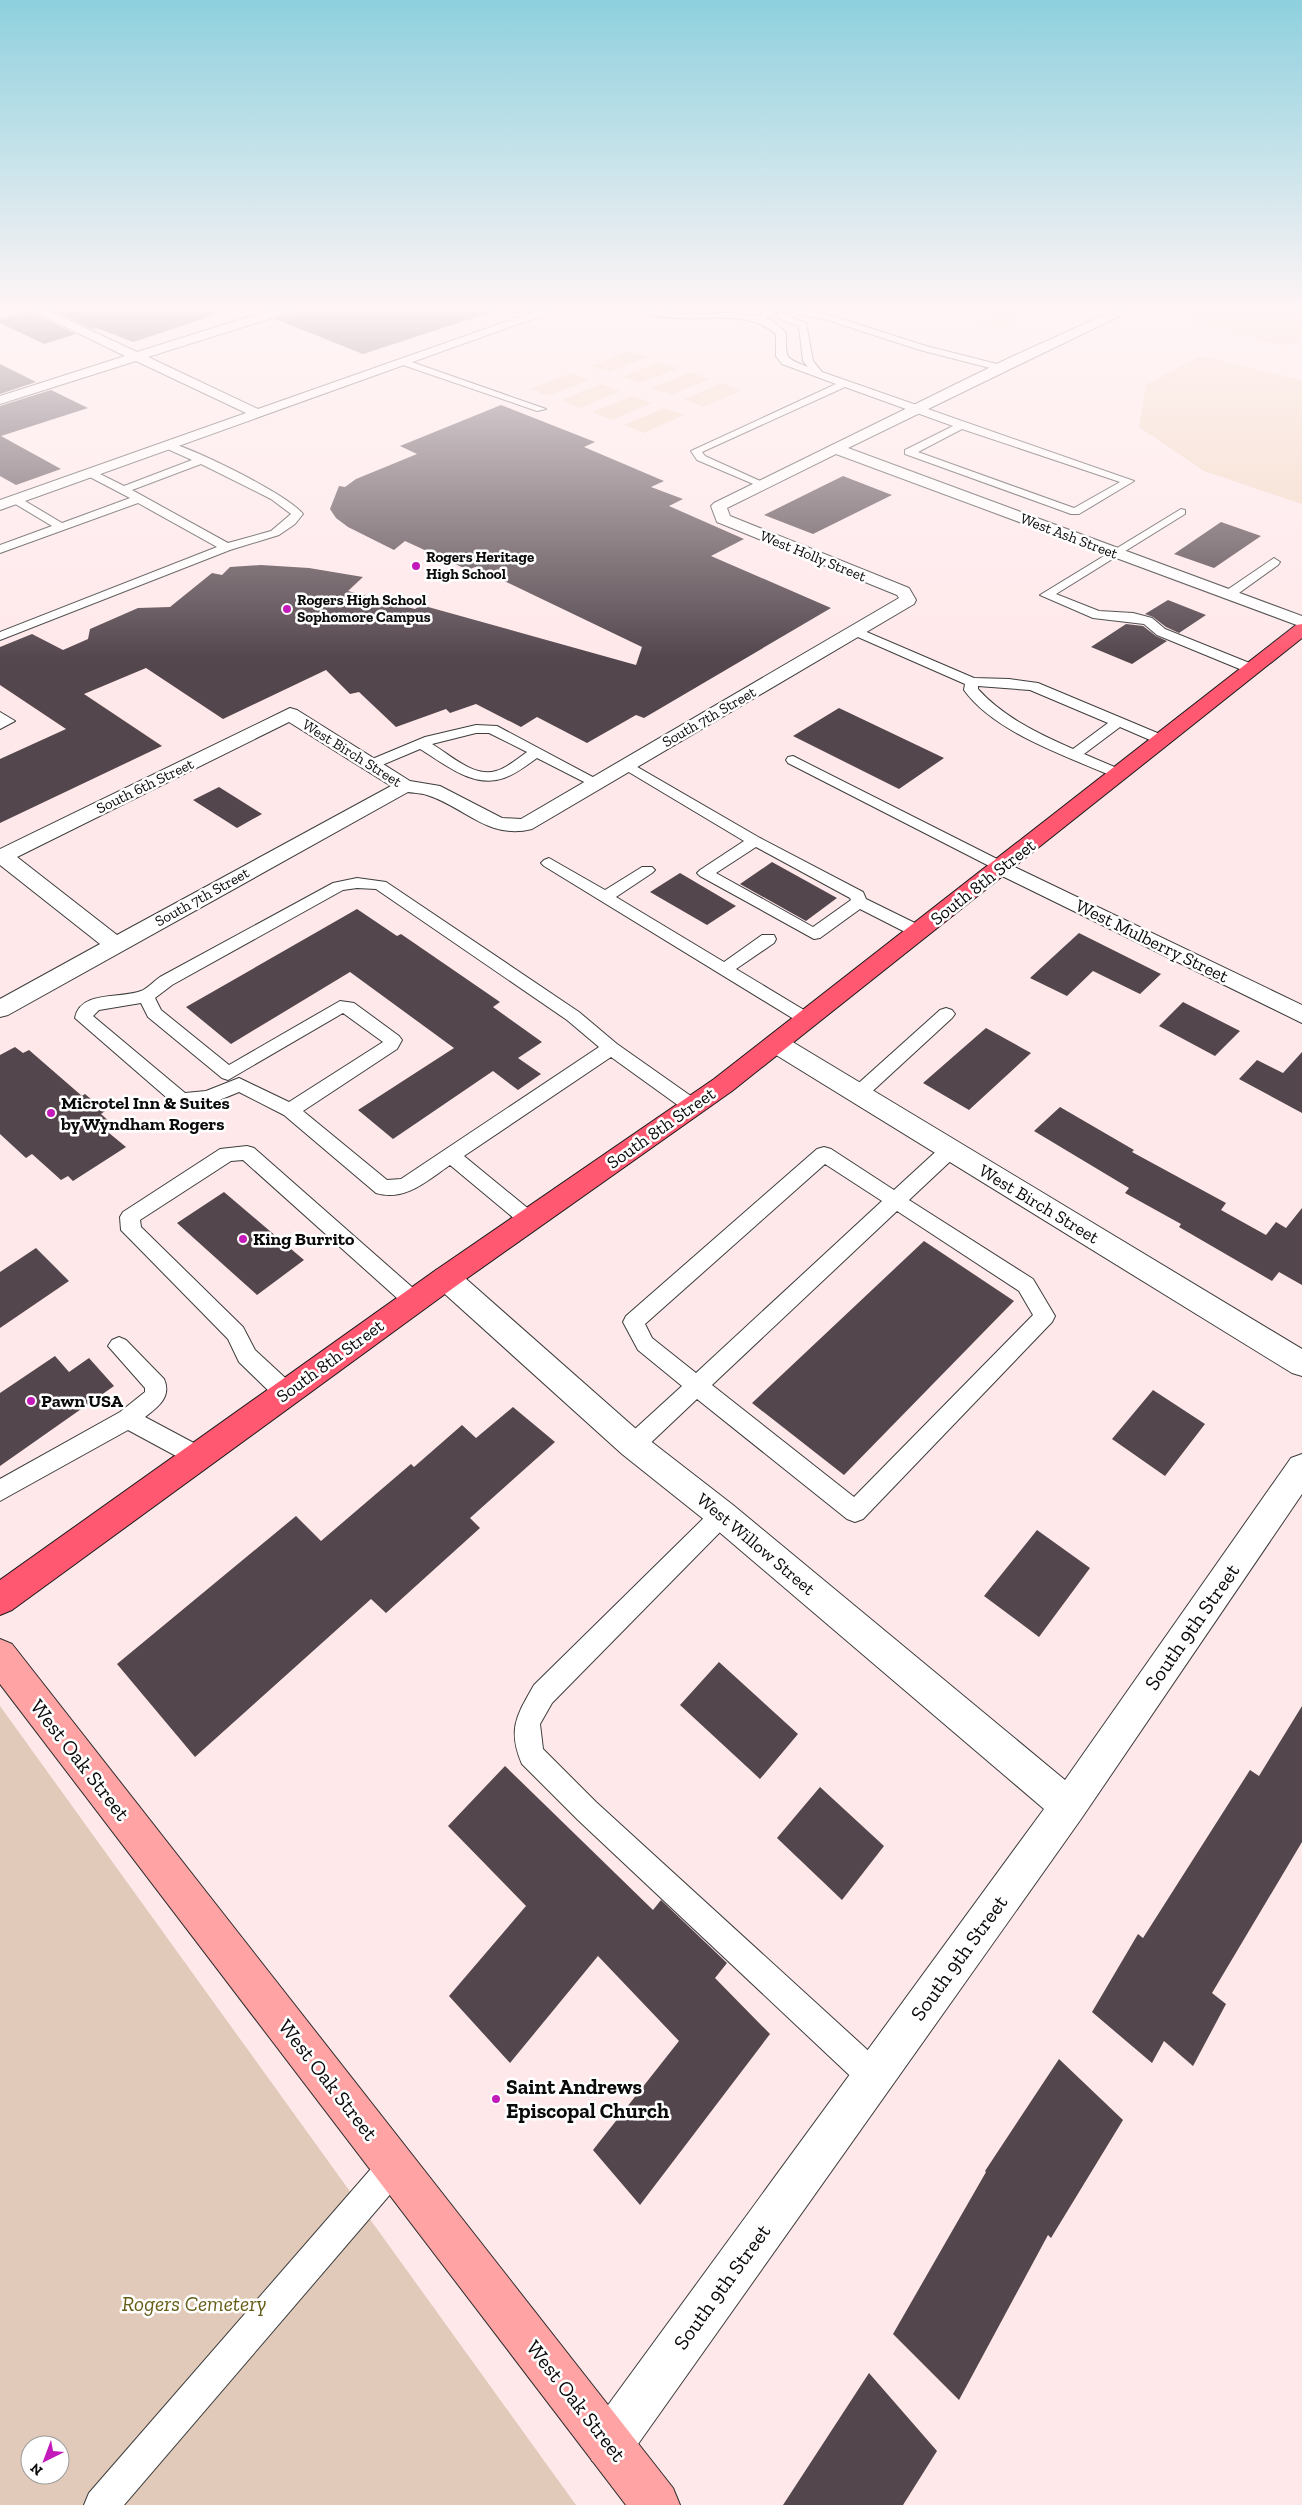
<svg xmlns="http://www.w3.org/2000/svg" width="1302" height="2505" font-family="'Zilla Slab',serif">
<style>
.cemetery{fill:#e1cab9;fill-rule:evenodd}
.pitch{fill:#f2d7c2}
.building{fill:#54464d}
.lines{fill:none;stroke-linecap:round;stroke-linejoin:round}
.lane-casing{stroke:#3d3d3d;stroke-width:2}
.street-casing{stroke:#3d3d3d;stroke-width:2}
.secondary-casing{stroke:#2c2c2c;stroke-width:2}
.primary-casing{stroke:#1b1b1b;stroke-width:2}
.lane{fill:#fff;fill-rule:evenodd}
.street{fill:#fff;fill-rule:evenodd}
.secondary{fill:#ffa3a4;fill-rule:evenodd}
.primary{fill:#ff5870;fill-rule:evenodd}
.poi-dot{fill:#c31abb;stroke:#fff;stroke-width:2}
.labels{text-anchor:middle;stroke-width:5;stroke-linejoin:round;paint-order:stroke}
.far-street-label{font-size:15px;fill:#0a0a0a;stroke:#fff}
.far-poi-label{font-size:15px;font-weight:bold;fill:#0a0a0a;stroke:#fff;text-anchor:start}
.street-label{font-size:18px;fill:#0a0a0a;stroke:#fff}
.poi-label{font-size:18px;font-weight:bold;fill:#0a0a0a;stroke:#fff;text-anchor:start}
.near-street-label{font-size:21px;fill:#0a0a0a;stroke:#fff}
.near-poi-label{font-size:21px;font-weight:bold;fill:#0a0a0a;stroke:#fff;text-anchor:start}
.near-park-label{font-size:21px;font-style:italic;fill:#655c17;stroke:#fff}
</style>
<rect width="100%" height="100%" fill="#ffe8ea"/>
<path class="cemetery" d="M 0,1706 L 576,2505 L 0,2505 ZM 30,2445 L 60,2445 L 60,2475 L 30,2475 Z"/>
<path class="pitch" d="M 903,308 L 932,308 L 963,314 L 995,313 L 979,308 L 1002,309 L 995,313 L 1021,308 L 1047,308 L 1004,328 L 981,322 L 929,317 Z
M 1302,308 L 1302,340 L 1292,345 L 1278,345 L 1155,309 Z
M 629,351 L 647,357 L 609,372 L 591,366 Z
M 1200,356 L 1302,380 L 1302,504 L 1204,471 L 1139,427 L 1146,385 Z
M 659,362 L 678,368 L 640,383 L 621,377 Z
M 690,372 L 709,379 L 671,395 L 652,388 Z
M 571,373 L 589,380 L 549,396 L 531,389 Z
M 722,383 L 742,390 L 704,407 L 684,399 Z
M 601,384 L 620,391 L 580,408 L 561,400 Z
M 632,396 L 652,403 L 611,420 L 592,412 Z
M 664,408 L 684,415 L 644,433 L 624,425 Z"/>
<path class="building" d="M 48,308 L 220,308 L 221,313 L 133,342 L 97,328 L 92,329 Z
M 298,308 L 488,308 L 489,313 L 363,354 L 275,319 L 295,313 Z
M 28,311 L 76,334 L 44,344 L 0,323 L 0,319 Z
M 0,364 L 36,382 L 0,394 Z
M 51,390 L 88,408 L 1,436 L 61,469 L 16,485 L 0,476 L 0,406 Z
M 501,405 L 595,442 L 584,447 L 664,481 L 651,487 L 683,499 L 669,506 L 744,539 L 711,556 L 831,608 L 644,718 L 636,715 L 587,743 L 537,717 L 521,727 L 476,704 L 450,713 L 446,709 L 396,727 L 359,692 L 350,694 L 326,670 L 223,719 L 146,668 L 84,694 L 162,746 L 0,823 L 0,759 L 66,729 L 0,685 L 0,647 L 32,634 L 63,650 L 88,639 L 90,629 L 138,608 L 170,607 L 212,573 L 222,575 L 230,567 L 261,565 L 309,568 L 363,577 L 348,591 L 415,609 L 421,605 L 636,665 L 642,647 L 475,567 L 468,570 L 405,541 L 394,550 L 348,527 L 336,518 L 330,509 L 339,486 L 345,487 L 356,479 L 417,454 L 400,446 Z
M 843,476 L 892,495 L 813,534 L 764,515 Z
M 1221,522 L 1261,536 L 1214,568 L 1174,554 Z
M 1168,600 L 1206,615 L 1179,633 L 1166,627 L 1153,617 L 1145,614 Z
M 1126,624 L 1143,626 L 1156,636 L 1167,641 L 1132,664 L 1091,647 Z
M 839,708 L 944,758 L 899,789 L 793,736 Z
M 219,787 L 262,814 L 237,828 L 193,800 Z
M 772,862 L 837,898 L 806,921 L 740,884 Z
M 680,873 L 736,906 L 707,925 L 650,892 Z
M 357,909 L 397,936 L 401,934 L 500,1002 L 493,1007 L 542,1042 L 518,1058 L 541,1074 L 518,1090 L 493,1071 L 393,1139 L 358,1110 L 454,1048 L 350,972 L 231,1044 L 186,1007 Z
M 1079,933 L 1161,974 L 1140,994 L 1093,971 L 1067,996 L 1030,978 Z
M 1183,1002 L 1240,1031 L 1215,1056 L 1159,1026 Z
M 986,1028 L 1031,1053 L 969,1110 L 923,1083 Z
M 15,1047 L 23,1053 L 29,1050 L 82,1096 L 85,1094 L 105,1111 L 101,1114 L 111,1123 L 103,1128 L 126,1147 L 73,1181 L 68,1176 L 61,1180 L 32,1154 L 26,1158 L 0,1134 L 0,1055 Z
M 1302,1052 L 1302,1113 L 1239,1079 L 1257,1060 L 1283,1073 Z
M 1060,1107 L 1134,1150 L 1132,1152 L 1226,1203 L 1221,1210 L 1266,1235 L 1276,1222 L 1286,1228 L 1302,1208 L 1302,1285 L 1279,1272 L 1272,1281 L 1179,1227 L 1181,1224 L 1125,1193 L 1129,1188 L 1034,1131 Z
M 224,1192 L 304,1260 L 257,1295 L 177,1223 Z
M 924,1241 L 1014,1301 L 844,1475 L 752,1403 Z
M 36,1248 L 69,1281 L 0,1328 L 0,1272 Z
M 55,1356 L 69,1372 L 89,1358 L 114,1386 L 0,1466 L 0,1393 Z
M 1153,1390 L 1205,1424 L 1165,1476 L 1112,1439 Z
M 513,1407 L 555,1442 L 470,1518 L 480,1528 L 386,1613 L 371,1599 L 195,1757 L 117,1664 L 296,1516 L 321,1541 L 411,1464 L 414,1467 L 462,1425 L 476,1438 Z
M 1037,1530 L 1090,1568 L 1039,1637 L 984,1596 Z
M 719,1662 L 798,1734 L 760,1779 L 680,1705 Z
M 1302,1706 L 1302,1842 L 1212,1993 L 1226,2004 L 1193,2066 L 1164,2041 L 1152,2063 L 1092,2012 L 1138,1934 L 1143,1938 L 1250,1770 L 1259,1776 Z
M 505,1766 L 653,1910 L 661,1900 L 727,1963 L 715,1978 L 770,2034 L 640,2205 L 593,2150 L 679,2041 L 598,1956 L 510,2063 L 449,1996 L 526,1906 L 448,1826 Z
M 820,1787 L 884,1846 L 842,1900 L 777,1838 Z
M 1059,2059 L 1123,2120 L 1051,2238 L 1048,2235 L 959,2400 L 893,2334 L 986,2172 L 985,2171 Z
M 869,2373 L 937,2451 L 903,2505 L 783,2505 Z"/>
<g class="lines">
<g class="lane-casing">
<path id="lane" d="M 632,308 L 646,308 L 681,314 L 734,313 L 757,316 L 771,308 L 796,308 L 826,314 L 926,346 L 1005,366 L 1005,370 L 1002,371 L 920,350 L 821,318 L 787,312 L 776,313 L 765,318 L 774,322 L 786,333 C 786,358 784,358 808,367 L 803,361 L 799,326 L 778,318 L 778,314 L 781,313 L 806,323 L 813,361 L 822,372 L 1134,481 L 1079,514 L 1071,514 L 905,454 L 905,450 L 953,426 L 845,387 L 702,452 L 705,456 L 767,484 L 762,487 L 758,486 L 697,460 L 691,451 L 836,384 L 782,364 L 776,356 L 776,334 C 744,306 694,325 653,315 C 646,314 637,312 632,308 ZM 962,429 L 1120,482 L 1074,508 L 918,452 Z
M 400,360 L 406,360 L 546,409 L 537,411 L 400,364 Z
M 167,442 C 193,448 287,494 303,514 L 295,524 L 279,535 L 230,550 L 0,640 L 0,632 L 217,547 L 138,503 L 0,553 L 0,545 L 52,526 L 12,502 L 12,498 L 20,498 L 62,523 L 130,498 L 86,475 L 86,471 L 94,471 L 124,486 L 192,460 L 163,447 L 162,445 ZM 201,464 L 271,499 L 291,514 L 271,531 L 228,543 L 132,490 Z
M 1181,509 L 1185,510 L 1185,514 L 1056,594 L 1099,611 L 1133,613 L 1152,618 L 1165,629 L 1257,666 L 1259,669 L 1257,672 L 1247,672 L 1157,635 L 1144,624 L 1093,618 L 1040,595 Z
M 1274,558 L 1280,562 L 1278,565 L 1232,598 L 1224,598 L 1222,595 L 1224,592 Z
M 855,627 L 974,678 L 1009,679 L 1038,683 L 1167,737 L 1169,740 L 1167,743 L 1157,743 L 1120,727 L 1084,754 L 1124,771 L 1126,774 L 1119,778 L 1114,777 C 1067,756 995,733 964,690 L 965,684 L 851,634 L 849,631 L 851,628 ZM 978,686 L 1030,690 L 1108,723 L 1073,749 C 1039,734 1003,717 978,689 Z
M 0,712 L 15,721 L 0,729 Z
M 476,725 L 497,726 L 604,783 L 597,787 L 592,786 L 537,758 C 527,765 516,774 504,778 C 473,789 445,764 420,749 L 375,768 L 370,769 L 363,765 L 365,762 L 425,737 ZM 476,733 L 489,733 L 527,752 C 517,759 507,768 496,771 C 474,778 449,754 432,744 Z
M 793,756 L 1007,864 L 1010,867 L 1007,870 L 997,870 L 788,763 L 786,760 L 788,757 Z
M 627,761 L 760,838 L 863,892 L 866,899 L 925,928 L 927,932 L 925,936 L 913,936 L 860,909 L 820,938 L 814,939 L 700,876 L 697,873 L 700,870 L 744,841 L 622,768 L 620,765 L 622,762 ZM 756,847 L 850,898 L 851,900 L 813,927 L 716,873 Z
M 549,858 L 605,890 L 642,867 L 652,867 L 655,870 L 652,873 L 616,897 L 724,962 L 762,935 L 774,935 L 776,939 L 774,943 L 736,969 L 814,1016 L 817,1020 L 814,1024 L 802,1024 L 544,866 L 541,863 L 544,860 Z
M 357,878 L 386,882 L 579,1012 L 617,1044 L 698,1101 L 701,1106 L 698,1111 L 692,1113 L 686,1111 L 611,1057 L 464,1156 L 536,1215 L 539,1220 L 536,1225 L 529,1228 L 522,1225 L 450,1165 C 428,1180 405,1202 376,1193 L 284,1115 L 239,1092 C 218,1101 196,1110 174,1104 L 75,1018 C 80,990 121,999 141,991 C 147,989 154,981 160,977 L 333,883 ZM 357,888 L 376,889 L 567,1020 L 599,1047 L 401,1179 L 387,1180 L 303,1111 L 397,1049 L 402,1040 L 399,1036 L 354,1003 L 340,1001 L 229,1065 L 161,1010 L 155,998 L 172,985 L 343,890 ZM 141,1003 L 148,1017 L 222,1078 L 228,1080 L 343,1013 L 383,1042 L 289,1102 L 239,1078 L 206,1091 L 185,1093 L 93,1016 L 99,1010 Z
M 946,1008 L 952,1010 L 955,1014 L 952,1018 L 864,1099 L 858,1100 L 852,1099 L 849,1094 L 852,1089 L 940,1010 Z
M 950,1143 L 957,1145 L 959,1150 L 957,1155 L 909,1200 L 1033,1279 L 1055,1316 L 1052,1322 L 863,1519 L 855,1522 L 847,1519 L 697,1399 L 641,1452 L 633,1455 L 625,1452 L 622,1445 L 625,1438 L 682,1386 L 638,1350 L 623,1322 L 626,1316 L 817,1149 L 824,1147 L 831,1149 L 894,1190 L 943,1145 ZM 825,1164 L 882,1201 L 696,1373 L 652,1338 L 645,1324 ZM 897,1211 L 1019,1291 L 1033,1315 L 854,1497 L 712,1385 Z
M 247,1146 L 254,1148 L 421,1295 L 424,1301 L 421,1307 L 414,1309 L 407,1307 L 243,1160 L 231,1161 L 140,1220 L 141,1227 L 243,1327 L 255,1350 L 294,1386 L 297,1393 L 294,1400 L 286,1402 L 278,1400 L 239,1362 L 228,1339 L 121,1230 L 120,1217 L 123,1212 L 220,1149 Z
M 119,1337 L 126,1340 L 164,1379 C 172,1397 158,1407 145,1417 L 205,1449 L 208,1456 L 205,1463 L 197,1466 L 189,1463 L 128,1430 L 0,1501 L 0,1479 L 120,1412 L 145,1392 L 145,1388 L 108,1346 L 112,1340 Z
M 722,1504 L 730,1508 L 734,1515 L 730,1522 L 552,1703 L 540,1724 L 543,1749 L 596,1802 L 884,2065 L 888,2076 L 884,2087 L 873,2091 L 862,2087 L 578,1820 L 522,1764 C 507,1729 517,1715 534,1685 L 714,1508 Z
M 394,2151 L 405,2155 L 409,2166 L 405,2177 L 124,2505 L 84,2505 L 89,2493 L 383,2155 Z"/>
</g>
<g class="street-casing">
<path id="street" d="M 27,308 L 43,308 L 137,352 L 277,308 L 296,308 L 294,311 L 148,357 L 258,409 L 545,308 L 563,308 L 0,510 L 0,500 L 246,413 L 136,361 L 0,404 L 0,396 L 125,356 Z
M 1120,308 L 1136,308 L 848,448 L 1302,616 L 1302,627 L 836,454 L 727,508 L 730,516 L 909,588 L 916,600 L 914,604 L 532,829 C 488,840 465,807 427,795 C 421,793 414,793 408,792 L 8,1015 L 0,1017 L 0,999 L 100,944 L 0,865 L 0,849 L 290,708 L 297,710 L 410,781 L 440,786 L 502,818 L 521,819 L 899,598 L 897,595 L 717,522 L 711,506 L 714,503 L 1009,358 ZM 289,722 L 391,786 L 117,935 L 17,857 Z
M 1002,861 L 1302,1005 L 1302,1023 L 994,872 L 991,867 L 994,862 Z
M 777,1036 L 786,1038 L 1302,1349 L 1302,1376 L 1292,1373 L 768,1050 L 765,1044 L 768,1038 Z
M 446,1267 L 456,1270 L 644,1436 L 733,1505 L 1065,1780 L 1291,1458 L 1302,1454 L 1302,1494 L 1081,1819 L 626,2461 L 609,2467 L 592,2461 L 586,2444 L 592,2427 L 1044,1809 L 711,1525 L 622,1454 L 436,1286 L 432,1278 L 436,1270 Z"/>
</g>
<g class="secondary-casing">
<path id="secondary" d="M 0,1639 L 12,1644 L 673,2488 L 680,2505 L 626,2505 L 0,1684 Z"/>
</g>
<g class="primary-casing">
<path id="primary" d="M 1302,624 L 1302,638 L 732,1091 L 456,1286 L 12,1610 L 0,1615 L 0,1580 L 436,1270 L 714,1079 L 1296,625 Z"/>
</g>
<use href="#lane" class="lane"/>
<use href="#street" class="street"/>
<use href="#secondary" class="secondary"/>
<use href="#primary" class="primary"/>
</g>
<linearGradient id="sky" x2="0" y2="1"><stop stop-color="#8ed0de"/><stop offset="0.47" stop-color="#fff5f6"/><stop offset="1" stop-color="#fff5f6" stop-opacity="0"/></linearGradient>
<rect width="1302" height="659" fill="url(#sky)"/>
<g class="poi-dot">
<circle cx="416" cy="566" r="5"/>
<circle cx="287" cy="609" r="5"/>
<circle cx="51" cy="1113" r="5"/>
<circle cx="243" cy="1239" r="5"/>
<circle cx="31" cy="1401" r="5"/>
<circle cx="496" cy="2099" r="5"/>
</g>
<g class="labels">
<g class="far-street-label">
<text transform="translate(1069 536) rotate(21)" y="5">West Ash Street</text>
<text transform="translate(813 556) rotate(22)" y="5">West Holly Street</text>
<text transform="translate(709 717) rotate(-30)" y="5">South 7th Street</text>
<text transform="translate(352 753) rotate(32)" y="5">West Birch Street</text>
<text transform="translate(145 786) rotate(-26)" y="5">South 6th Street</text>
<text transform="translate(202 897) rotate(-29)" y="5">South 7th Street</text>
</g>
<g class="far-poi-label">
<text x="426" y="562">Rogers Heritage<tspan x="426" dy="17">High School</tspan></text>
<text x="297" y="605">Rogers High School<tspan x="297" dy="17">Sophomore Campus</tspan></text>
</g>
<g class="street-label">
<text transform="translate(983 882) rotate(-38)" y="6">South 8th Street</text>
<text transform="translate(1152 941) rotate(26)" y="6">West Mulberry Street</text>
<text transform="translate(661 1128) rotate(-35)" y="6">South 8th Street</text>
<text transform="translate(1039 1204) rotate(31)" y="6">West Birch Street</text>
<text transform="translate(330 1361) rotate(-36)" y="6">South 8th Street</text>
<text transform="translate(756 1544) rotate(40)" y="6">West Willow Street</text>
</g>
<g class="poi-label">
<text x="61" y="1109">Microtel Inn &amp; Suites<tspan x="61" dy="21">by Wyndham Rogers</tspan></text>
<text x="253" y="1245">King Burrito</text>
<text x="41" y="1407">Pawn USA</text>
</g>
<g class="near-street-label">
<text transform="translate(1192 1627) rotate(-55)" y="7">South 9th Street</text>
<text transform="translate(80 1760) rotate(52)" y="7">West Oak Street</text>
<text transform="translate(959 1958) rotate(-54)" y="7">South 9th Street</text>
<text transform="translate(328 2080) rotate(52)" y="7">West Oak Street</text>
<text transform="translate(722 2287) rotate(-54)" y="7">South 9th Street</text>
<text transform="translate(576 2401) rotate(52)" y="7">West Oak Street</text>
</g>
<g class="near-poi-label">
<text x="506" y="2094">Saint Andrews<tspan x="506" dy="24">Episcopal Church</tspan></text>
</g>
<g class="near-park-label">
<text x="194" y="2311">Rogers Cemetery</text>
</g>
</g>
<g transform="translate(45 2460) rotate(222)"><circle r="24" fill="#ffffff" stroke="#9d9d9d"/>
<path d="M0-4L9 19L0 12L-9 19Z" fill="#c31abb"/>
<text y="-8" font-size="14" font-weight="bold" text-anchor="middle" fill="#0a0a0a">N</text>
</g>
</svg>
